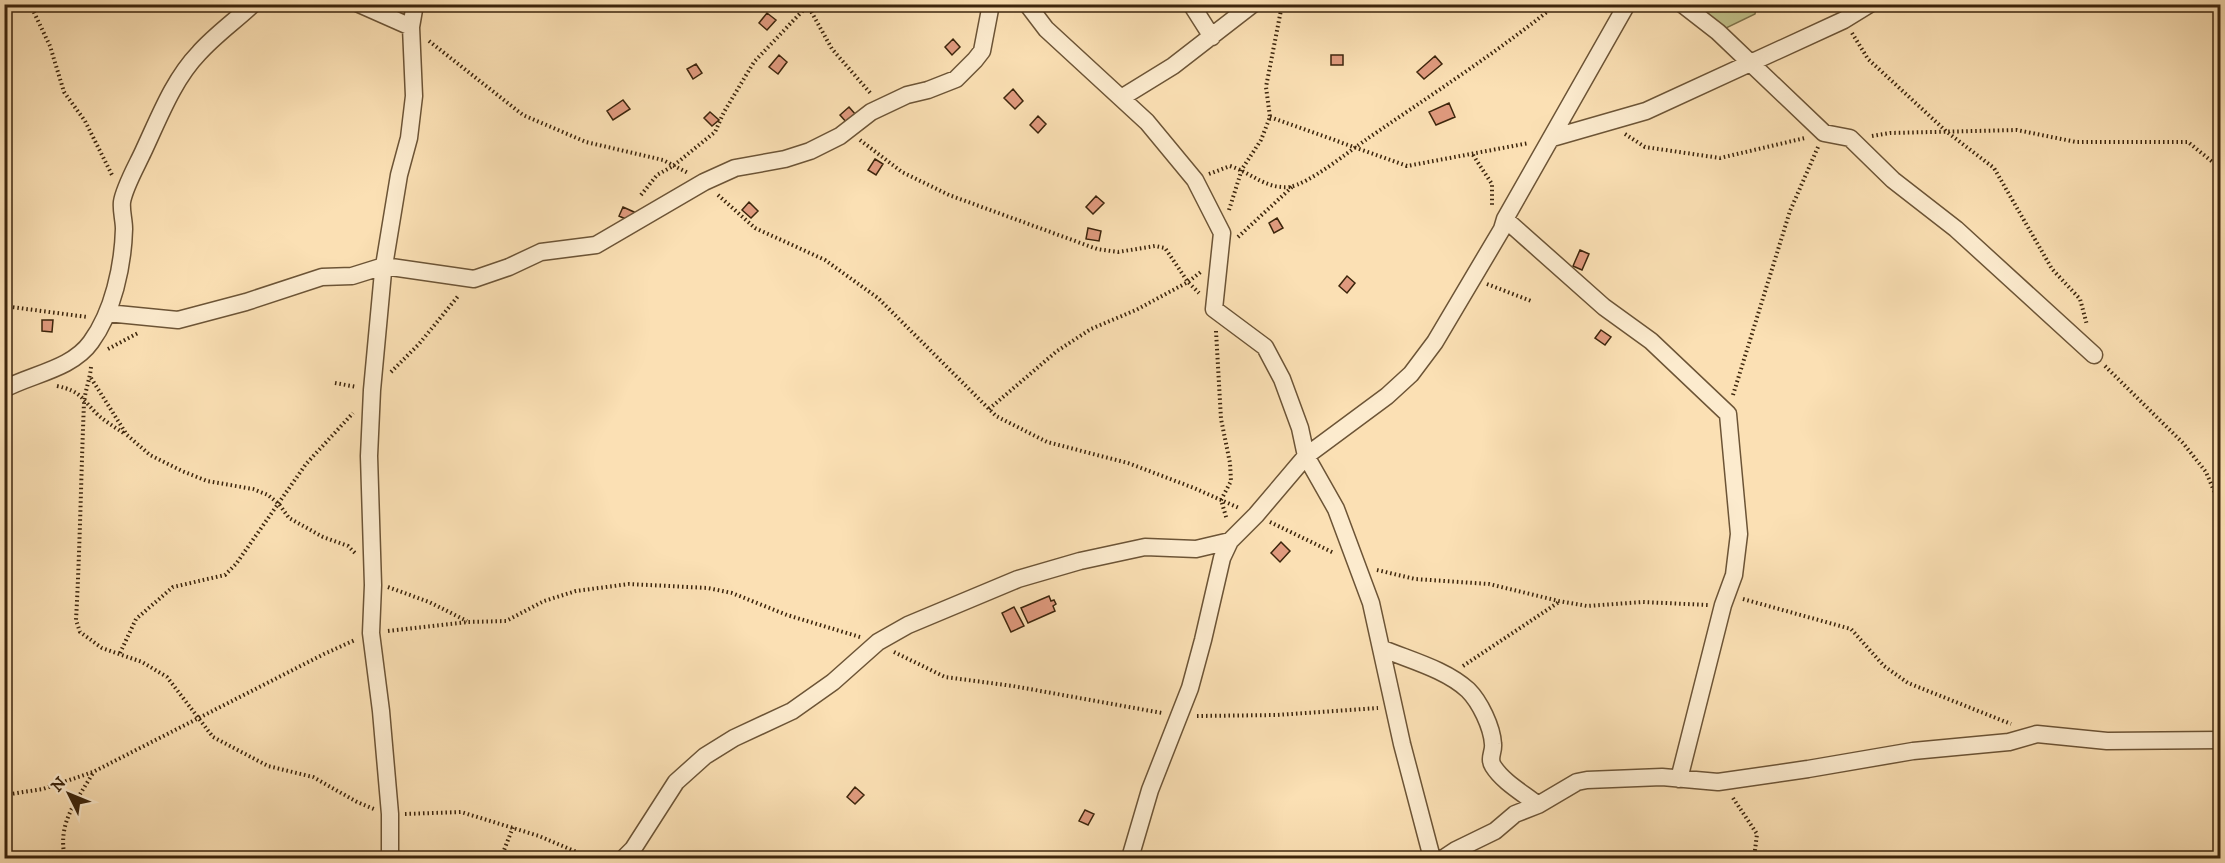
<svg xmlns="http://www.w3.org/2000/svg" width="2225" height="863" font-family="'IM FELL DW Pica',serif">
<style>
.green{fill:#c1c28b;stroke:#7e744c;stroke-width:1.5}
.building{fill:#e09a7e;stroke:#3c250c;stroke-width:1.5}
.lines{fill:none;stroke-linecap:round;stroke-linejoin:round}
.minor-casing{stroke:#6c5436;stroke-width:19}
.path{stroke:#3c250c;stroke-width:4;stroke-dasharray:1.5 3;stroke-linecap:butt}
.minor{stroke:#fcebce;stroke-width:16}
</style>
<rect width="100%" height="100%" fill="#fbe0b4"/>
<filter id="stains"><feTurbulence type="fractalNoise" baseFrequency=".00333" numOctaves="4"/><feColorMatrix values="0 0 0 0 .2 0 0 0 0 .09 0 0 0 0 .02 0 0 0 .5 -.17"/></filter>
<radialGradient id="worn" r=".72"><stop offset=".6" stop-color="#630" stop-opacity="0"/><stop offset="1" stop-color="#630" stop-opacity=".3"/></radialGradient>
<path class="green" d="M 1682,5 L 1757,5 L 1755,14 L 1718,32 Z"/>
<path class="building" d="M 767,13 L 776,20 L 767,30 L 759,23 Z
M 953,39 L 960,47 L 952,55 L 945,47 Z
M 779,55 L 787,62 L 778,74 L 769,67 Z
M 1331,55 L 1343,55 L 1343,65 L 1331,65 Z
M 1435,56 L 1442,64 L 1424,79 L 1417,72 Z
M 696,64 L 702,73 L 693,79 L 687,69 Z
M 1013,89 L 1023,101 L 1015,109 L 1004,98 Z
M 623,100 L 630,109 L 613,120 L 607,111 Z
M 1449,103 L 1455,117 L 1436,125 L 1429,112 Z
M 849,107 L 856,115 L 847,123 L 840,115 Z
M 710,112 L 719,120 L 712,126 L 704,118 Z
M 1038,116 L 1046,124 L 1038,133 L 1030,125 Z
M 875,159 L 883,164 L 876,175 L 868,170 Z
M 1096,196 L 1104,203 L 1093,214 L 1086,207 Z
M 749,202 L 758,211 L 751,218 L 742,210 Z
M 623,207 L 634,212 L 630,221 L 619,216 Z
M 1277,218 L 1283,228 L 1274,233 L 1269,223 Z
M 1088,228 L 1101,231 L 1099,241 L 1086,239 Z
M 1580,250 L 1589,254 L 1582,270 L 1573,266 Z
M 1347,276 L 1355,283 L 1347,293 L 1339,286 Z
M 42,320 L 53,320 L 52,332 L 42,331 Z
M 1601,330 L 1611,337 L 1605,345 L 1595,338 Z
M 1281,542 L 1290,551 L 1280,562 L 1271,553 Z
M 1049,596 L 1051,601 L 1054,600 L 1056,604 L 1053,606 L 1055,611 L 1028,623 L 1021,608 Z
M 1014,607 L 1024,626 L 1011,632 L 1002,613 Z
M 855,787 L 864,795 L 855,804 L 847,797 Z
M 1085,810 L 1094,814 L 1088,825 L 1079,821 Z"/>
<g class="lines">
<g class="minor-casing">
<path id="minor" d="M 359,4 L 411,27
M 1027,4 L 1046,29 L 1147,122 L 1195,180 L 1222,233 L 1214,309 L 1265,347 L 1282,379 L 1300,428 L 1306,456 L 1336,509 L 1371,603 L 1402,744 L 1432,858
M 1191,4 L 1212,37
M 1682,4 L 1718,32 L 1824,133 L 1850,138 L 1893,180 L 1956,229 L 2094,355
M 1121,98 L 1173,66 L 1253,4
M 1552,138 L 1646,111 L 1844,20 L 1870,4
M 1505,219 L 1604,307 L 1651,341 L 1728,414 L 1739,534 L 1734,575 L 1723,605 L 1679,779
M 107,313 L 178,320 L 246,302 L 322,277 L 352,276 L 384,266 L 474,279 L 509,267 L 541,252 L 596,245 L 704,182 L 735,168 L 785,159 L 810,151 L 840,136 L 871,112 L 907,95 L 928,90 L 956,79 L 975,60 L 982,51 L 991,4
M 4,389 C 32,374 72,369 91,342 C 113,312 123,266 124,229 C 124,220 121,211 122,202 C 124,188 137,165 143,152 C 159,118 173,80 199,53 C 215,35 235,21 253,4
M 1381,648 C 1409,660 1445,669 1468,690 C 1480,702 1492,727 1493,744 C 1494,752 1488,758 1493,766 C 1503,782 1523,793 1538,805
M 390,858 L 390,814 L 381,711 L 371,633 L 373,585 L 369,456 L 372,390 L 383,272 L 399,175 L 409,138 L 414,96 L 411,27 L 415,4
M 624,858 L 633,849 L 676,782 L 705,756 L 734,738 L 792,711 L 833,682 L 878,642 L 908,625 L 1018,579 L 1080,561 L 1145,547 L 1196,549 L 1230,541
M 1130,858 L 1150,790 L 1190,688 L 1203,640 L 1222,558 L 1230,541 L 1256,515 L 1306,456 L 1387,396 L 1411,374 L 1435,342 L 1502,229 L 1505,219 L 1627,4
M 1444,858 L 1456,850 L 1495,831 L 1515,814 L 1538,805 L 1577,782 L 1587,780 L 1662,777 L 1718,782 L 1808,769 L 1913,751 L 2009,742 L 2037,734 L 2107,741 L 2220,740"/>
</g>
<path class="path" d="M 30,4 L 50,46 L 64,92 L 85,121 L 112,175
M 807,4 L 832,49 L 872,95
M 1852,33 L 1868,59 L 1947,132 L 1994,168 L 2052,269 L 2080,299 L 2087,325
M 429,41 L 523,115 L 586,142 L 663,160 L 688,173
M 1270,117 L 1407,166 L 1529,143
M 1625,134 L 1645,147 L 1720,158 L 1805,138
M 1872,136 L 1890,133 L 2017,130 L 2076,142 L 2188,142 L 2220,168
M 860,140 L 902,172 L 949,195 L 1097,249 L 1118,252 L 1155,246 L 1165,248 L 1188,282 L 1199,293
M 1473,155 L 1492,184 L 1492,205
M 1209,174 L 1230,166 C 1252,173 1265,189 1289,187 C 1309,184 1348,152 1367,139 C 1431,95 1496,53 1557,4
M 641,195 L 657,175 L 673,166 L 715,132 L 724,112 L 754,62 L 809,4
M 718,195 L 755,228 L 825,260 L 878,298 L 996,416 L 1047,442 L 1128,463 L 1194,488 L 1239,508
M 1229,210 L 1242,169 L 1261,140 L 1270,117 L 1266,87 L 1281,10 L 1285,4
M 1238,237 L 1292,187
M 1487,284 L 1531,301
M 4,306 L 87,317
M 1216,331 L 1221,419 L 1230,463 L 1231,481 L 1221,500 L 1227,520
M 108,349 L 138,333
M 2105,366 L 2183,443 L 2206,472 L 2220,505
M 91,367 C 90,379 85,391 84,403 C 81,475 80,548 76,620 L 80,632 L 102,648 L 142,662 L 167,677 L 213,737 L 268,766 L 313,777 L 357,802 L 374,809
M 391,372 L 419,344 L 459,295
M 91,378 L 127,435 L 150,455 L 182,471 L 207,481 L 253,489 L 268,495 L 279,504 L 289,518 L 323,537 L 348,546 L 356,554
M 335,383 L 357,387
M 57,386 C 81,391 82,399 98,415 C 106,422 116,428 125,434
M 1733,395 L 1790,211 L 1818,147
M 989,409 L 1057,351 L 1091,329 L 1136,310 L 1188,282 L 1202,271
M 1270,522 L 1334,553
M 1377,570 L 1415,579 L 1489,584 L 1559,601 L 1587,606 L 1643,602 L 1708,605
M 388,587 L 429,602 L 467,621
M 1743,599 L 1851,629 L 1884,666 L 1908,683 L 2011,724
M 388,631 L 468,622 L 506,621 L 544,601 L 576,591 L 629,584 L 708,588 L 732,593 L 787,615 L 860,637
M 894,652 L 945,677 L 1013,686 L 1162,713
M 120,653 L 136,619 L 173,587 L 225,575 L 236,564 L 306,464 L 353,413
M 1463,666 L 1559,602
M 1197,716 L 1277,715 L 1378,708
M 4,795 L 43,789 L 93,772 L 324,654 L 355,640
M 1733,798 L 1757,834 L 1754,858
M 405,814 L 461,812 L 539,836 L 591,858
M 65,858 C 57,823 76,802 93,773
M 501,858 L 513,827"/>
<use href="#minor" class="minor"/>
</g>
<rect width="2225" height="863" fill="none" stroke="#fbe0b4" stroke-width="24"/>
<rect x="6" y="6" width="2213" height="851" fill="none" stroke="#3c250c" stroke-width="3"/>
<rect x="12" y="12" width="2201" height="839" fill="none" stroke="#3c250c" stroke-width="1.5"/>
<g transform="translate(69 794) rotate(313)" stroke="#fcebce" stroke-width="4.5" paint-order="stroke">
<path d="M0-4.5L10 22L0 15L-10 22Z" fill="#3c250c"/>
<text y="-9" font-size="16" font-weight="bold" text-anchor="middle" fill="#3c250c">N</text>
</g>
<rect width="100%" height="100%" filter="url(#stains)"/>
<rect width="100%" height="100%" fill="url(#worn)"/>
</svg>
